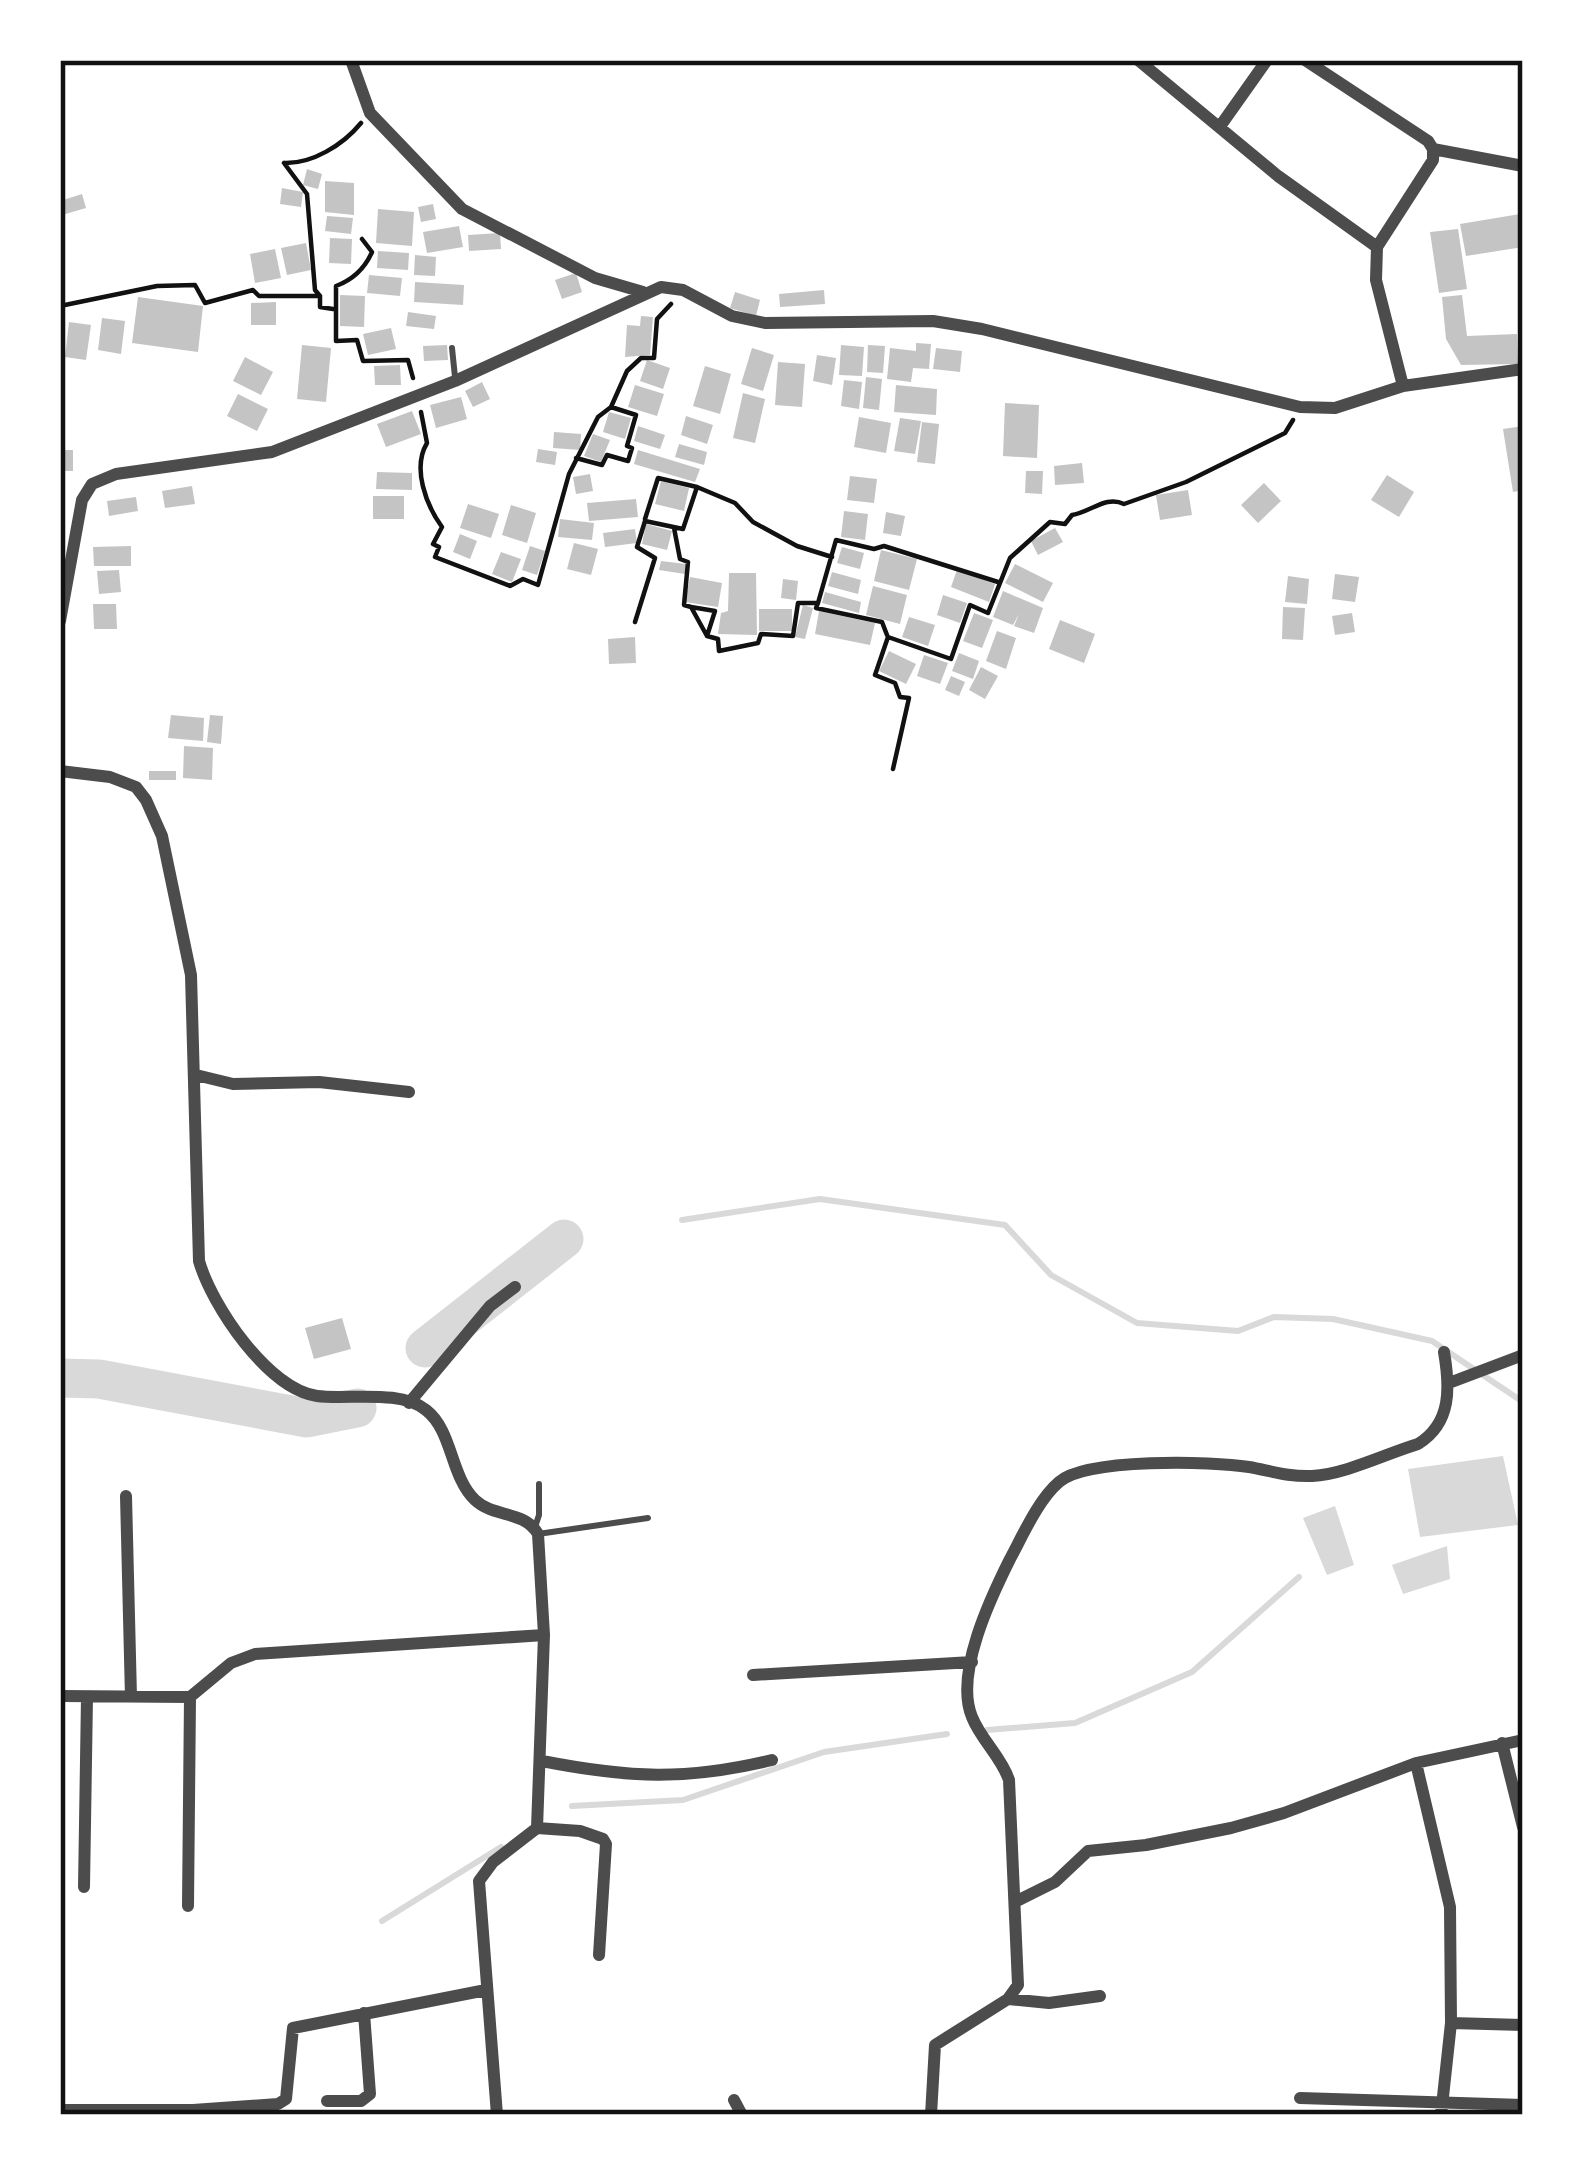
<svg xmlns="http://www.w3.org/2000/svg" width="1583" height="2175" font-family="Mulish,sans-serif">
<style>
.water{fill:#d9d9d9}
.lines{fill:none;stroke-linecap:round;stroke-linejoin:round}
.stream{stroke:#d9d9d9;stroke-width:6}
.river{stroke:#d9d9d9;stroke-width:39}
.building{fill:#c4c4c4}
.path{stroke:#111;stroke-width:4.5}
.service{stroke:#4c4c4c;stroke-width:6}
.minor{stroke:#4c4c4c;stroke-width:12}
.neatline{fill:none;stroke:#111;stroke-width:4.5}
</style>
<rect width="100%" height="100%" fill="#fff"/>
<path class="water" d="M 1503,1456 L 1518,1525 L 1420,1537 L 1408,1469 Z
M 1335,1506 L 1354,1565 L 1327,1575 L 1303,1518 Z
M 1447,1546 L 1450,1579 L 1403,1594 L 1392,1565 Z"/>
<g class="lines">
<path class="stream" d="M 682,1220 L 820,1199 L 1005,1225 L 1051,1275 L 1137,1323 L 1238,1331 L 1274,1317 L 1333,1319 L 1432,1341 L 1523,1402
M 987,1730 L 1075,1723 L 1192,1672 L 1299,1577
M 572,1806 L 683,1800 L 824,1752 L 947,1734
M 382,1921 L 501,1847"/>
<path class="river" d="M 425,1348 L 564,1239
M 60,1378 L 99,1379 L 307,1418 L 357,1408"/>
</g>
<path class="building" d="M 307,169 L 322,174 L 318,189 L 303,185 Z
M 325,181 L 354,183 L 354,215 L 325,212 Z
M 282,188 L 303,192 L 301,207 L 280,204 Z
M 82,194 L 86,208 L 62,215 L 60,201 Z
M 433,204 L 436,219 L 421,222 L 418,207 Z
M 378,209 L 414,212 L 412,246 L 376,243 Z
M 1520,214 L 1523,247 L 1466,256 L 1460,224 Z
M 327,216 L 353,218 L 351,234 L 325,231 Z
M 459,226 L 463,247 L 427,253 L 423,232 Z
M 1458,229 L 1467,289 L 1439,293 L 1430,232 Z
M 500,233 L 501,249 L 469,251 L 468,235 Z
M 330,238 L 352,239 L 351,264 L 329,263 Z
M 306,243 L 311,270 L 287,275 L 281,248 Z
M 275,249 L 281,278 L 255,283 L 250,254 Z
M 378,251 L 409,253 L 408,270 L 377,268 Z
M 415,255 L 436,257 L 435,276 L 414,275 Z
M 576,273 L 582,292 L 562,299 L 555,280 Z
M 369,275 L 402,278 L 400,296 L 367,293 Z
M 415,282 L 464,285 L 463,305 L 414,302 Z
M 824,290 L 825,304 L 780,307 L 779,294 Z
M 735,292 L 760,300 L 756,316 L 730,308 Z
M 340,295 L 365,296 L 364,327 L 340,326 Z
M 1462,295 L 1467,336 L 1517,334 L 1518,364 L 1461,365 L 1446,339 L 1442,297 Z
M 138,297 L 203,306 L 198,352 L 132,343 Z
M 276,302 L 276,325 L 251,325 L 251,303 Z
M 408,312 L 436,316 L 434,329 L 406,326 Z
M 641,316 L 653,317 L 650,355 L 625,357 L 627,325 L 640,326 Z
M 102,318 L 125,321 L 121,354 L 98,350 Z
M 69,322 L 91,325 L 86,360 L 65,357 Z
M 391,328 L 396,349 L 368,355 L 363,334 Z
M 916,343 L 931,344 L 929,369 L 913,368 L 911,382 L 887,379 L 890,348 L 916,351 Z
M 302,345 L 331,348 L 326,402 L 297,399 Z
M 447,345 L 448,360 L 424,361 L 423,346 Z
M 841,345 L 864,347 L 862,376 L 839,375 Z
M 868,345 L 885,346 L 883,373 L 867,372 Z
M 752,348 L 774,355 L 763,391 L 741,384 Z
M 936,348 L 962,351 L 960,372 L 933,369 Z
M 817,355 L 836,358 L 832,385 L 813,381 Z
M 245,357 L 273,372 L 261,395 L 233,381 Z
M 647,360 L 670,368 L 663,389 L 640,381 Z
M 778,362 L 805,364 L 802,407 L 775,405 Z
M 400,365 L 401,385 L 375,385 L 374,366 Z
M 705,366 L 731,374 L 720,414 L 693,406 Z
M 866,377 L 882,379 L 879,410 L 863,408 Z
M 844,380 L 862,382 L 859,409 L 841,406 Z
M 482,382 L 490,399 L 473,407 L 465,391 Z
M 635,385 L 664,394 L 657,416 L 628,407 Z
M 896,385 L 937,389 L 936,415 L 894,412 Z
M 743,393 L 765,399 L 755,443 L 733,438 Z
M 238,394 L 268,409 L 257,431 L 227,416 Z
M 461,397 L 467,419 L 436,428 L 430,405 Z
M 1005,403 L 1039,405 L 1037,458 L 1003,456 Z
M 412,411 L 421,434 L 386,447 L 377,424 Z
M 609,412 L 631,418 L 625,439 L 603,432 Z
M 686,416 L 713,425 L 707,444 L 681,435 Z
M 859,417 L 891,423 L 886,453 L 854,447 Z
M 900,418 L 921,421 L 915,454 L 894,451 Z
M 922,422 L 939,424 L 935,464 L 917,462 Z
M 638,426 L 665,435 L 660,449 L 634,441 Z
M 1523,426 L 1523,490 L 1513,492 L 1503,429 Z
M 554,432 L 581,434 L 580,450 L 553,448 Z
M 593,434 L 610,440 L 601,462 L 584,456 Z
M 679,444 L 707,452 L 704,465 L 675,457 Z
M 538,449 L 557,452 L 555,465 L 536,462 Z
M 60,450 L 73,450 L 73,471 L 60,471 Z
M 638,450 L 700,469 L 695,482 L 634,464 Z
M 1082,463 L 1084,483 L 1055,485 L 1054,466 Z
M 1026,471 L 1043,471 L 1042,494 L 1025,493 Z
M 377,472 L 412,473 L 412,490 L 376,489 Z
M 590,474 L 593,491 L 576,494 L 573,477 Z
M 1387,475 L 1414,492 L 1399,517 L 1371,500 Z
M 850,476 L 877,479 L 874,503 L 847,500 Z
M 661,481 L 689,488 L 684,511 L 655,504 Z
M 1264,483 L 1281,501 L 1258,523 L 1241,505 Z
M 192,486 L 195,504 L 165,508 L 162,491 Z
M 1188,490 L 1192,515 L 1160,520 L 1156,495 Z
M 373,496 L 404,496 L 404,519 L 373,519 Z
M 136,497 L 138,511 L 109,516 L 107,501 Z
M 636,499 L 638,517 L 589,521 L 587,503 Z
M 468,504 L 499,514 L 491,538 L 460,528 Z
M 511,505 L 536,513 L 527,543 L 502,535 Z
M 844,511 L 868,514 L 865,540 L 841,537 Z
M 886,512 L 905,516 L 901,536 L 883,533 Z
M 560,519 L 594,523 L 592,540 L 558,537 Z
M 646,524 L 672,531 L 667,550 L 642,544 Z
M 1055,528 L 1063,542 L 1038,555 L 1031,541 Z
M 635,529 L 637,543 L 605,547 L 603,533 Z
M 460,534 L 477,541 L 470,559 L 453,552 Z
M 574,543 L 598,549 L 591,575 L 567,569 Z
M 131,546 L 131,566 L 94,566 L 93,547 Z
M 530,546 L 545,551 L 537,575 L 522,570 Z
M 842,547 L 864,553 L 860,569 L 837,563 Z
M 881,550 L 917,559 L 909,590 L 874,581 Z
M 501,552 L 521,559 L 512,582 L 492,574 Z
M 661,561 L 686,564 L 685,574 L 659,570 Z
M 1015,564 L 1053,583 L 1043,602 L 1005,583 Z
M 119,570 L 121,592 L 99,594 L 97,571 Z
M 957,570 L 995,584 L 989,602 L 951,587 Z
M 832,572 L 861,580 L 858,594 L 828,586 Z
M 729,573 L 756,573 L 757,635 L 718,634 L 721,613 L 728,611 Z
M 1335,574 L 1359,577 L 1355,602 L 1332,599 Z
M 1288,576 L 1309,579 L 1307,604 L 1285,602 Z
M 690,577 L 722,583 L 718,607 L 685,602 Z
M 783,579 L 798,581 L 796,600 L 781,598 Z
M 873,586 L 907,595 L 900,624 L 866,615 Z
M 1003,591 L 1043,608 L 1034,633 L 1014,626 L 1019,614 L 1013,625 L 993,617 Z
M 825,592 L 861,602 L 859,613 L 822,603 Z
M 943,595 L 967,603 L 960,623 L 937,615 Z
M 93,604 L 116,604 L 117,629 L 94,629 Z
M 803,605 L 813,608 L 805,639 L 795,637 Z
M 1283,607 L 1305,608 L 1303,640 L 1282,639 Z
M 759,609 L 792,609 L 792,631 L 759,631 Z
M 819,611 L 875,623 L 870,645 L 815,634 Z
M 974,613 L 993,620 L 982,648 L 963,641 Z
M 1352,613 L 1355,632 L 1335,635 L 1332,616 Z
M 909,617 L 935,625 L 928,646 L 902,637 Z
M 1060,620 L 1095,634 L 1084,663 L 1049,649 Z
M 997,631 L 1016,638 L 1006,669 L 986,661 Z
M 635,637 L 636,663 L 609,664 L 608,639 Z
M 889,651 L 916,664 L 906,684 L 879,671 Z
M 959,653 L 979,661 L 973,679 L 952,671 Z
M 924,655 L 948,663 L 940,684 L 917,676 Z
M 981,667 L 998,676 L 985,699 L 969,690 Z
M 951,676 L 965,682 L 959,696 L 945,690 Z
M 171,715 L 204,718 L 203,741 L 168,738 Z
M 210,715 L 223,716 L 221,744 L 207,742 Z
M 184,746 L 213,748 L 212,780 L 183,778 Z
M 149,771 L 176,771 L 176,780 L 149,780 Z
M 342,1318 L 351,1349 L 314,1359 L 305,1328 Z"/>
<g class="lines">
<path class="path" d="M 284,163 L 307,194 L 315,290 L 320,296
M 284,163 C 312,164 343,145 361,123
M 362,239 L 372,252 C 365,268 352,280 336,286 L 336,341 L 357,340 L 363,361 L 408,360 L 413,378
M 60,306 L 157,286 L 195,285 L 205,303 L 253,290 L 259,296 L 320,296 L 320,307 L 333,309
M 421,412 L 427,443 C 412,468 426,505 442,527 L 433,544 L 439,547 L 435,557 L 510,586 L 523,579 L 538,585 L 569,474 L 598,417 L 611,407 L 627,371 L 641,358 L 654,358 L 657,319 L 671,304
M 576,458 L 602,465 L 607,455 L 628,461 L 632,448 L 627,446 L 636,415 L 611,407
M 645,519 L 658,478 L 697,487
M 674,528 L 680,559 L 688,562 L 684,605 L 691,607 L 707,636
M 818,603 L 836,540 L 874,549 L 884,546 L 998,582
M 691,607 L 715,611 L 707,636 L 718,639 L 719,651 L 758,643 L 761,634 L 793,636 L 798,603 L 818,603 L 816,608 L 882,622 L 887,635
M 635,622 L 655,558 L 637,547 L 645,521 L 683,529 L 697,487 L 735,503 L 753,522 L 797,546 L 832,557
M 893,769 L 909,698 L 900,697 L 895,683 L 875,675 L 888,637 L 951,659 L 970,605 L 988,613 L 1010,558 L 1050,522 L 1065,524 L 1072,515 C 1091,512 1106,495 1124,504 L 1186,482 L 1285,433 L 1293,420"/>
<path class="service" d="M 452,348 L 455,377
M 535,1527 L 539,1515 L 539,1484
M 538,1534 L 648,1518"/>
<path class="minor" d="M 351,60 L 370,113 L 462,209 L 595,278 L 643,292
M 1138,60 L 1278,176 L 1377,247 L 1376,280 L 1403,386
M 1305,60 L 1428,141 L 1433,149 L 1433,160 L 1377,247
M 1221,125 L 1267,60
M 1433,149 L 1523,166
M 60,621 L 82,500 L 92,484 L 116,474 L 272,452 L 455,381 L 661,287 L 683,290 L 732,316 L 765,323 L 933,321 L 982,329 L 1300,407 L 1335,408 L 1403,386 L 1523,369
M 60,771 L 110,777 L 136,787 L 146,800 L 162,836 L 191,975 L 199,1261 C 212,1306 268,1389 317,1396 C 348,1400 400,1389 426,1410 C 453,1431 450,1476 475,1500 C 494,1518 524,1510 538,1534 L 544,1635 L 537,1828 L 493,1862 L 479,1881 L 497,2115
M 196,1075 L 233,1084 L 319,1082 L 409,1092
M 1449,1383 L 1523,1355
M 409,1403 L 490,1306 L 515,1287
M 126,1496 L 131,1697
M 753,1675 L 972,1662
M 60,1696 L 190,1697 L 231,1663 L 255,1654 L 544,1635
M 1502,1743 L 1523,1827
M 542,1761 C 629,1778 685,1781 772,1760
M 1416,1763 L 1450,1907 L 1451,2023 L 1441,2115
M 537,1828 L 580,1831 L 603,1839 L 606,1844 L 599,1955
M 84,1887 L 87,1697
M 1017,1901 L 1055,1882 L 1088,1851 L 1146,1845 L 1231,1828 L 1284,1813 L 1416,1763 L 1523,1740
M 188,1906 L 190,1697
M 1008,1999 L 1049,2003 L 1100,1996
M 1451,2023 L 1523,2025
M 1300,2098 L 1523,2105
M 734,2100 L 742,2115
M 327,2101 L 361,2101 L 370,2094 L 364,2013
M 60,2110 L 193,2110 L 278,2104 L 286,2099 L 293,2028 L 486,1990
M 931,2115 L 935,2045 L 1008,1999 L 1018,1985 L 1009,1780 C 1001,1756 981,1740 972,1717 C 954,1674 991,1597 1010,1559 C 1023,1535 1038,1500 1059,1482 C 1086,1458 1212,1461 1249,1467 C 1271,1471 1289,1477 1312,1476 C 1346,1474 1385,1454 1418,1444 C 1452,1423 1450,1387 1444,1352"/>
</g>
<rect width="1583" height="2175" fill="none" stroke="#ffffff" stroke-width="126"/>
<rect x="63" y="63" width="1457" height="2049" class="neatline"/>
</svg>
